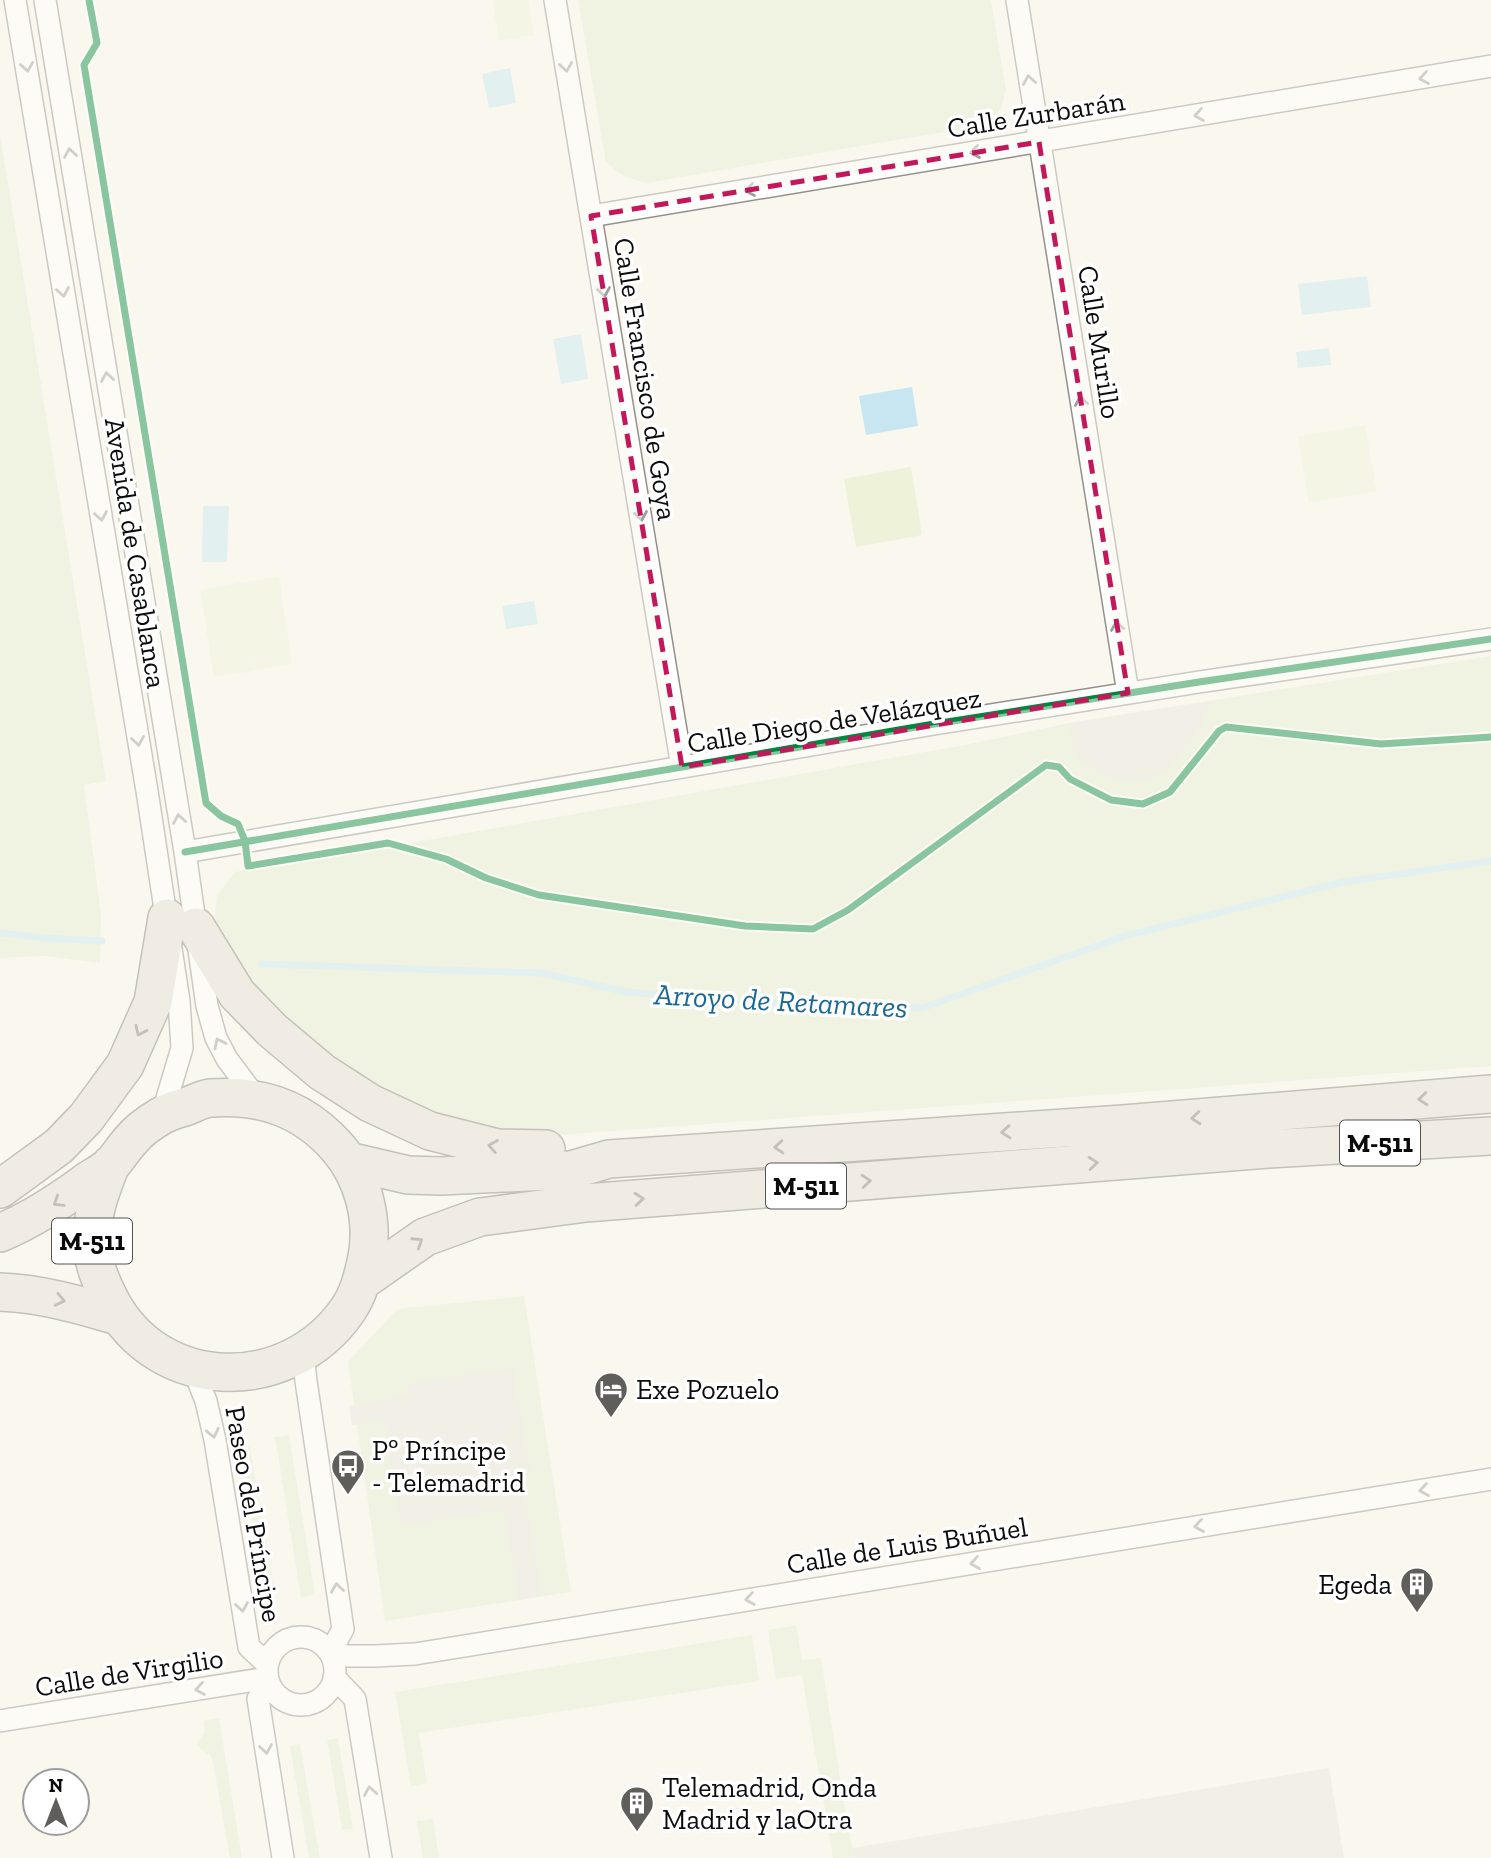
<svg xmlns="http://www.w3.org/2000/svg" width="1491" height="1858" font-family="'Zilla Slab',serif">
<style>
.green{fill:#e4eed0}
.pitch{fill:#edf2d9}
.plaza{fill:#e9e5db}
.water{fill:#c8e6f1}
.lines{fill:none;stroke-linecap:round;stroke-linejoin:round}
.stream{stroke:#c8e6f1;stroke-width:7}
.street-casing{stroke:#93918d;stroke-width:24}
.highway-casing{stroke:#807f7a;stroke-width:40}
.street{stroke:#fefefc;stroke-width:21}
.highway{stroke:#e7ddd4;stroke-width:37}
.cycleway-casing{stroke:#fff;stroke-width:11}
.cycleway{stroke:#00873e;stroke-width:7}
.oneway{stroke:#9d9d9c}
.oneway2{stroke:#847e7a}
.marked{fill:none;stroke:#c2185b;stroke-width:5;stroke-dasharray:14 9;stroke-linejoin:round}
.labels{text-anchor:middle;stroke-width:7;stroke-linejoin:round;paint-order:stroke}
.shield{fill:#fff;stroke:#545454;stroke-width:2}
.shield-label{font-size:26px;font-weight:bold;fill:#0b0b0b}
.street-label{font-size:28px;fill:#0b0b0b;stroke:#fff}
.poi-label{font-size:28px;fill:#0b0b0b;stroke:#fff;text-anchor:start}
.water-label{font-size:30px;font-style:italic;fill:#1c6895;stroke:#fff}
</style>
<rect width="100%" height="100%" fill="#faf7ee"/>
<path class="green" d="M 578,0 L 991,0 L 1006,90 L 1001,108 L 990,124 L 646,183 L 623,176 L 606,162 Z
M 0,135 L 106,781 L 84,785 L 101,914 L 100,963 L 45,956 L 0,958 Z
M 1491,656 L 1491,1066 L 532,1137 L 486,1131 L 374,1092 L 252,998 L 213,932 L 217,895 L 235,872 L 439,838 L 970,744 L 1069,723 Z
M 524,1296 L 571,1592 L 385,1621 L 348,1362 L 397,1309 Z
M 289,1435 L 315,1595 L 301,1597 L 275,1437 Z
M 250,1447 L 276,1603 L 266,1605 L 241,1448 Z
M 796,1625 L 802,1660 L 821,1658 L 848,1828 L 855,1858 L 833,1858 L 802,1675 L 776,1679 L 768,1630 Z
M 752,1635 L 759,1681 L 419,1733 L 427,1783 L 411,1786 L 395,1692 Z
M 219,1718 L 242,1858 L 230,1858 L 212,1757 L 196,1745 L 205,1731 L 203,1721 Z
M 338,1738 L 353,1829 L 342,1830 L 327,1740 Z
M 300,1744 L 320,1858 L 309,1858 L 290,1746 Z
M 433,1819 L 439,1858 L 423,1858 L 417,1821 Z"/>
<path class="pitch" d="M 492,0 L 528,0 L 534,35 L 499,41 Z
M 1365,425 L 1377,491 L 1309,503 L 1298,436 Z
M 911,467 L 922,535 L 856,547 L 844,479 Z
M 279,576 L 292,664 L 255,670 L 252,656 L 254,671 L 214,677 L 200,590 Z"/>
<path class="plaza" d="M 1213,701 L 1198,732 L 1186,747 L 1168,768 L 1146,781 L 1122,782 L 1094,770 L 1075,755 L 1069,732 L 1069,723 Z
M 514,1367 L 531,1475 L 523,1477 L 542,1596 L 519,1600 L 504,1510 L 401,1526 L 384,1420 L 352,1425 L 349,1406 L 408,1396 L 406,1384 Z
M 1329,1768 L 1344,1858 L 855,1858 L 853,1848 Z"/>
<path class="water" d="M 510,68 L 516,103 L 489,108 L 482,74 Z
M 1367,276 L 1371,307 L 1302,315 L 1298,284 Z
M 581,334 L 588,379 L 561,384 L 553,339 Z
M 1329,348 L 1331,365 L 1298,368 L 1296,352 Z
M 912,387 L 918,426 L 866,435 L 859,396 Z
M 203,506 L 229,506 L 227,562 L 202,562 Z
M 534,601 L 538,624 L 506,629 L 502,606 Z"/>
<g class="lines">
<path class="stream" d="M 0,933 L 46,938 L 102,941
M 262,964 L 541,973 L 627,992 L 760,1003 L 922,1008 L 1125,936 L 1343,882 L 1491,861"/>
<g class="street-casing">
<path id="street" d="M 15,0 L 147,791 L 179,1001 L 182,1048 L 162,1115
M 45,0 L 185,852 L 207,1006 L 216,1038 L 227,1059 L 257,1099
M 555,0 L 682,767
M 1017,0 L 1128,693
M 591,216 L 1491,66
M 185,852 L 928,725 L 1199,682 L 1491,639
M 303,1353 L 306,1381 L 343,1629 L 330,1653
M 193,1368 L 206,1401 L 215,1440 L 249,1647 L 267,1664
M267 1671a34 34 0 1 1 68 0a34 34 0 1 1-68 0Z
M 332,1656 L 375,1656 L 415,1654 L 1491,1479
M 334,1677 L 355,1699 L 381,1858
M 270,1687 L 258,1699 L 283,1858
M 0,1721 L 267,1678"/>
</g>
<g class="highway-casing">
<path id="highway" d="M 196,927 L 237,994 L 272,1030 L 322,1072 L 370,1103 L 430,1131 L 497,1148 L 546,1149
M 348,1161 L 408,1175 L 441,1176 L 571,1170 L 609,1159 L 1123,1124 L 1491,1094
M 0,1189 L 59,1146 L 86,1118 L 125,1065 L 153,1002 L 167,918
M 0,1233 C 31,1220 59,1202 86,1182 C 95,1176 105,1171 112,1164 C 119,1156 125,1146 132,1139 C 139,1130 151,1122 161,1116 C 168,1112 177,1109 185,1107 C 193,1104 202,1099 210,1098 C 262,1094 304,1109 338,1148 C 363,1177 374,1219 367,1257 C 363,1276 359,1294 347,1311 C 288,1395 159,1394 110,1300 C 101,1282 92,1262 92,1240 C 92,1212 101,1190 111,1164
M 362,1281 L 425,1237 L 480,1217 L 586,1203 L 1268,1149 L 1491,1136
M 0,1292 C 43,1294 77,1304 118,1316"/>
</g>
<use href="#street" class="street"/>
<use href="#highway" class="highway"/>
<g class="cycleway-casing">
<path id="cycleway" d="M 89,0 L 97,43 L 84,65 L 206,803 L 221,816 L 238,824 L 245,841 L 248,866 L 388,843 L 446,859 L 486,878 L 539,895 L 745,926 L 813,929 L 848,910 L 1046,765 L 1059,767 L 1070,779 L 1111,800 L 1143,804 L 1170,792 L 1219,731 L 1226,727 L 1381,744 L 1491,737
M 185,852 L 928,725 L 1199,682 L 1491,639"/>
</g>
<use href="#cycleway" class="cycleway"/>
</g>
<defs><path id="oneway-chevron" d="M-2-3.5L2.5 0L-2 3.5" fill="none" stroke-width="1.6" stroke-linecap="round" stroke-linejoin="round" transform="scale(1.75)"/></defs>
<g class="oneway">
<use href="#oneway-chevron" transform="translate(27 67) rotate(81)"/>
<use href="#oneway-chevron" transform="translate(566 67) rotate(81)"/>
<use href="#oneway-chevron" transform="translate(1424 78) rotate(171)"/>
<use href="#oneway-chevron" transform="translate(1029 80) rotate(-99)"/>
<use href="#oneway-chevron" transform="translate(1199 115) rotate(171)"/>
<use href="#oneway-chevron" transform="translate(975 152) rotate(171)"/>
<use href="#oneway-chevron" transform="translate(70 153) rotate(-99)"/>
<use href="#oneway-chevron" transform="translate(750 190) rotate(171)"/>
<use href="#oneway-chevron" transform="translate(63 292) rotate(80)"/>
<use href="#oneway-chevron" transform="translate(604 292) rotate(81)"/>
<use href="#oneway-chevron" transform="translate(107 377) rotate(-99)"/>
<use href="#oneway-chevron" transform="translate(1081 401) rotate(-99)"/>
<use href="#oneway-chevron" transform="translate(101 516) rotate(80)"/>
<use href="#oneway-chevron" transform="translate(641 516) rotate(81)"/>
<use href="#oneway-chevron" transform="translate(1117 626) rotate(-99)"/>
<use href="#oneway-chevron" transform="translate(138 741) rotate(81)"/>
<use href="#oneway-chevron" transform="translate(179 819) rotate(-99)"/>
<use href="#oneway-chevron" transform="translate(219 1043) rotate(-115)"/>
<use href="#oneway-chevron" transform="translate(213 1433) rotate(78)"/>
<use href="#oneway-chevron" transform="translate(1424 1490) rotate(171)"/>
<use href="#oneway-chevron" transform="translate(1199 1526) rotate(171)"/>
<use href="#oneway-chevron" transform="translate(975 1563) rotate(171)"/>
<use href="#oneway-chevron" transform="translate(337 1588) rotate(-98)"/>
<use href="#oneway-chevron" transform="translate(750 1599) rotate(171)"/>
<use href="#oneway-chevron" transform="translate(242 1607) rotate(81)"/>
<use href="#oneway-chevron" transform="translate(200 1689) rotate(171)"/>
<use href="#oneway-chevron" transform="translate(266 1749) rotate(81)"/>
<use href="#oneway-chevron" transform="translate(370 1791) rotate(-99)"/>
</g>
<g class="oneway2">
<use href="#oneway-chevron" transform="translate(140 1031) rotate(115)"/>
<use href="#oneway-chevron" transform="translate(1423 1099) rotate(175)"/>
<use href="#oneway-chevron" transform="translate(1196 1118) rotate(175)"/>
<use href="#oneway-chevron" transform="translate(1006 1132) rotate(176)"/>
<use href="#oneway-chevron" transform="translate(493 1146) rotate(-170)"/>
<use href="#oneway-chevron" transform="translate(779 1147) rotate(176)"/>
<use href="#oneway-chevron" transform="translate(1093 1163) rotate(-5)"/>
<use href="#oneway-chevron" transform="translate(866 1181) rotate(-5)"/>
<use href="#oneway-chevron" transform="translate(639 1199) rotate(-5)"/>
<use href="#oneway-chevron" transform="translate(58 1202) rotate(148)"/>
<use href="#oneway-chevron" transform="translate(418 1242) rotate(-33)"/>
<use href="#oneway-chevron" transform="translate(60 1300) rotate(12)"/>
</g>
<path d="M0 0H1491V1858H0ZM 1039,142 L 1128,693 L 682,767 L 591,216 Z" fill="#faf7ee" fill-opacity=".55" fill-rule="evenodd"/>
<path class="marked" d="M 1039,142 L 1128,693 L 682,767 L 591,216 Z"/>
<defs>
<g id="hotel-pin" transform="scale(1.75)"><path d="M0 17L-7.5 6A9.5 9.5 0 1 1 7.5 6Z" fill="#5f5e5a" stroke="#fff"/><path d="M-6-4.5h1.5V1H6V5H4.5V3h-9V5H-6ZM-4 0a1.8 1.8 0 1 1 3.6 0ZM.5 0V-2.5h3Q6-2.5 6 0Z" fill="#fff"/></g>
<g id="bus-pin" transform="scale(1.75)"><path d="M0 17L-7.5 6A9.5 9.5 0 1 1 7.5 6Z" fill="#5f5e5a" stroke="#fff"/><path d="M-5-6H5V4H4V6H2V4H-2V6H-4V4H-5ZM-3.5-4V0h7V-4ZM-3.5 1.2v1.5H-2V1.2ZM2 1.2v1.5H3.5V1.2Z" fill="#fff"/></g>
<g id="building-pin" transform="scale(1.75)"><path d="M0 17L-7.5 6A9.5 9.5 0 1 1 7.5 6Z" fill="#5f5e5a" stroke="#fff"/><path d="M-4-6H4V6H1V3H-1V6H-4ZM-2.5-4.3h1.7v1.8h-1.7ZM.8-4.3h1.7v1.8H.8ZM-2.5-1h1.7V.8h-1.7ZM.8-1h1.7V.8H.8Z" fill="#fff"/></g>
</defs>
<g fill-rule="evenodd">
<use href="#hotel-pin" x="611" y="1389"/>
<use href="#bus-pin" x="348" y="1466"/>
<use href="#building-pin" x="1417" y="1584"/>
<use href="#building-pin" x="637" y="1803"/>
</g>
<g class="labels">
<g class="shield">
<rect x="1340" y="1120.5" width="80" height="45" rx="5"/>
<rect x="766" y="1163.5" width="80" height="45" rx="5"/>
<rect x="52" y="1218.5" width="80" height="45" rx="5"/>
</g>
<g class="shield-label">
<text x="1380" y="1152">M-511</text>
<text x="806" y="1195">M-511</text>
<text x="92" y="1250">M-511</text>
</g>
<g class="street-label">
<text transform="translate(1036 114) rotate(-9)" y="10">Calle Zurbarán</text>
<text transform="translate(1100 342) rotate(81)" y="10">Calle Murillo</text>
<text transform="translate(646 379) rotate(81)" y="10">Calle Francisco de Goya</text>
<text transform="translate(136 553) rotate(81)" y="10">Avenida de Casablanca</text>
<text transform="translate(834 720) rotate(-9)" y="10">Calle Diego de Velázquez</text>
<text transform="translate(254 1514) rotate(80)" y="10">Paseo del Príncipe</text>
<text transform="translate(907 1545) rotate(-9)" y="10">Calle de Luis Buñuel</text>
<text transform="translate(129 1672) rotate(-9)" y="10">Calle de Virgilio</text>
</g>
<g class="poi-label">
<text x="636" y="1399">Exe Pozuelo</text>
<text x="372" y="1460">Pº Príncipe<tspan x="372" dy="32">- Telemadrid</tspan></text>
<text x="1392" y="1594" text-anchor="end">Egeda</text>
<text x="662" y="1797">Telemadrid, Onda<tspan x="662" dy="32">Madrid y laOtra</tspan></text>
</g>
<g class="water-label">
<text transform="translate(781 1001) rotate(3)" y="10">Arroyo de Retamares</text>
</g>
</g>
<g transform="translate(56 1802)"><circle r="33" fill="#ffffff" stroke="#9d9d9d" stroke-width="2"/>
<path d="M0-5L12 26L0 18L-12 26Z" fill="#5f5e5a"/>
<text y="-10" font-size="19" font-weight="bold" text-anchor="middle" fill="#0b0b0b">N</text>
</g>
</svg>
